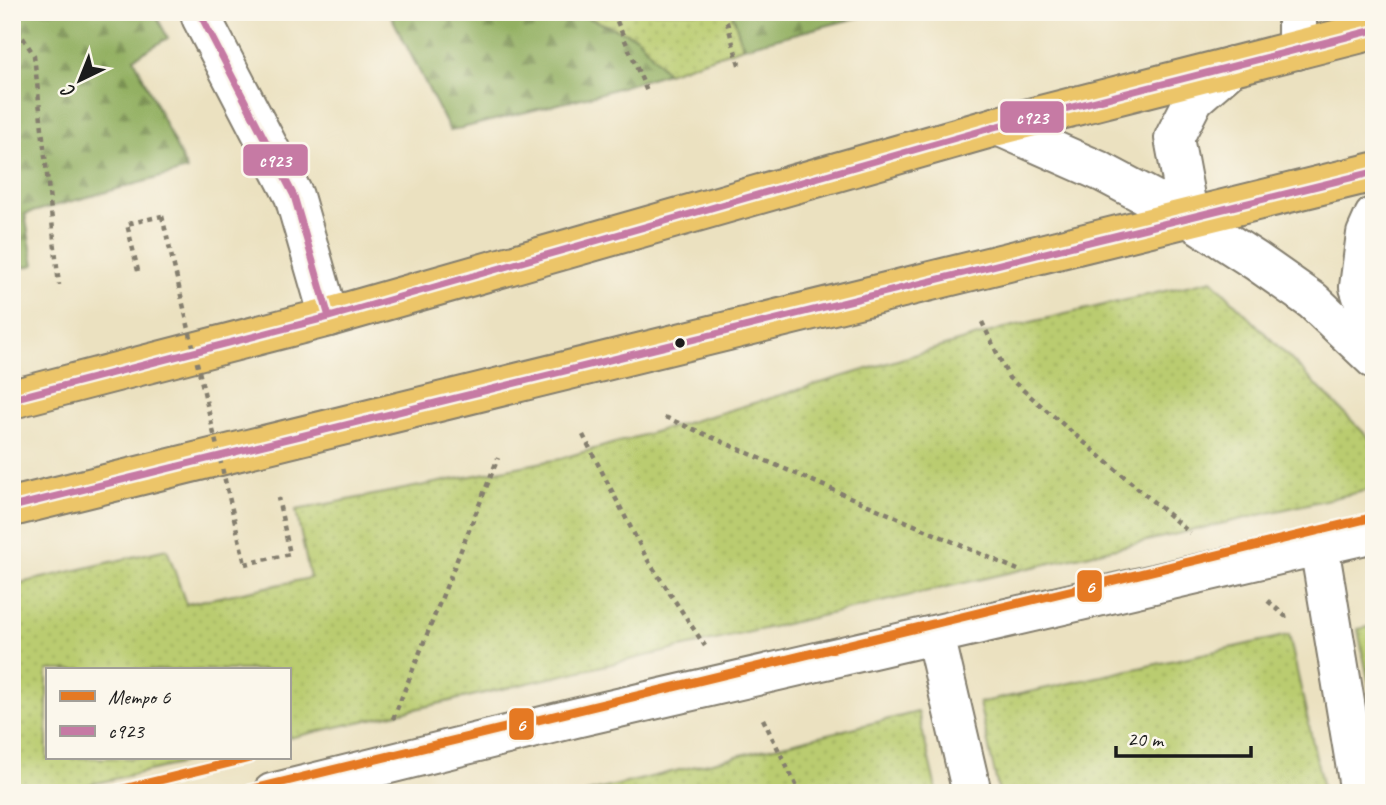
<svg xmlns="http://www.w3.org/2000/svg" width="1386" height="805" font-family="Caveat,sans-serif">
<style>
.grass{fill:url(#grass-dots);stroke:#6b7446;stroke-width:2}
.forest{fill:url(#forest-firs);stroke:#58663f;stroke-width:2}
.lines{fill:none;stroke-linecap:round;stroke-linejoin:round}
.minor-casing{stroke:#847e6e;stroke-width:42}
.major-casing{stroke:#847e6e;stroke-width:42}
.path{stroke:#847e6e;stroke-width:4.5;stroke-dasharray:5 5;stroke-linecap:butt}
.minor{stroke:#fff;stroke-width:38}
.major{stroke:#ecc569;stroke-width:38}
.path-bridge{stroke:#847e6e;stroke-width:4.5;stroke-dasharray:5 5;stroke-linecap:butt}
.bus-1-casing{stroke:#fbf7ec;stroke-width:12}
.bus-1{stroke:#c67aa4;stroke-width:7}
.metro-1-casing{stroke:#fbf7ec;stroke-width:14}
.metro-1{stroke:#e57923;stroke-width:9}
.bus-dot{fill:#1c1c1c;stroke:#fbf7ec;stroke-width:2.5}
.line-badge{stroke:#fbf7ec;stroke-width:2.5}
.badge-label{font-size:19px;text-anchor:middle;font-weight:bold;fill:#fff}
</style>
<defs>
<pattern id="grass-dots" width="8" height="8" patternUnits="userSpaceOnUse" patternTransform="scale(1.75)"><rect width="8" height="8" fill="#bacc70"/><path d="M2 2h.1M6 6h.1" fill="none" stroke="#9faf60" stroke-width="1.8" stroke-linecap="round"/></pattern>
<pattern id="forest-firs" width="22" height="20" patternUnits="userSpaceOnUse" patternTransform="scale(1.75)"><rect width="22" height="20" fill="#93b062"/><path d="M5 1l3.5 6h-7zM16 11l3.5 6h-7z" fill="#778e50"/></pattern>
</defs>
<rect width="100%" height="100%" fill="#fbf7ec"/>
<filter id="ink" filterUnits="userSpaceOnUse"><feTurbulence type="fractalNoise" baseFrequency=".0143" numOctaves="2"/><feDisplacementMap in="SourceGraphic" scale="14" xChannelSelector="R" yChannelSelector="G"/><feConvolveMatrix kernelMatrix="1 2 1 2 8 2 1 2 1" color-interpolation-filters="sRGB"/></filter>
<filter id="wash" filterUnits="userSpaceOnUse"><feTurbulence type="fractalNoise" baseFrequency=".00686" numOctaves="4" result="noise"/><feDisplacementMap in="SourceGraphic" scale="28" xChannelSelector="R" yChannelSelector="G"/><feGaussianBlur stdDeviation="1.57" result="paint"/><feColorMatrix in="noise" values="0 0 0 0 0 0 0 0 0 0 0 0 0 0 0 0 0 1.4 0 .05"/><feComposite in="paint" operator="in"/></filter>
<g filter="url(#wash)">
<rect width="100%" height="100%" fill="#ebe1c0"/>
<path class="grass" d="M 573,12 L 732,12 L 743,47 L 667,73 L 637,37 Z
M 1212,280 L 1374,443 L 1373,489 L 289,738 L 289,670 L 47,670 L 47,758 L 205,758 L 53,793 L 12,793 L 12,585 L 167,549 L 186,604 L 310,578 L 296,510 L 559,459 L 717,414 L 1001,329 Z
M 1374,626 L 1374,709 L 1358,629 Z
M 1289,635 L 1324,793 L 999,793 L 979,703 Z
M 918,712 L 937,793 L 585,793 Z"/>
<path class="forest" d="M 12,12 L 154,12 L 168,38 L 134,58 L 187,170 L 25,214 L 34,265 L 12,270 Z
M 389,12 L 573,12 L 637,37 L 667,73 L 598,94 L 450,131 Z
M 732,12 L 880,12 L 743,47 Z"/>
</g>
<g filter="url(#ink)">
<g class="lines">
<g class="minor-casing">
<path id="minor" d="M 201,17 L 294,196 L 329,317
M 1297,50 L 1297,12
M 998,126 L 1102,172 L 1189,218 L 1256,261 L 1313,301 L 1374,359
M 1374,216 L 1366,234 L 1359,287 L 1374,334
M 1189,218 L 1174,138 L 1194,99 L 1232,66
M 1319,546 L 1360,793
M 935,635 L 972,793
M 272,793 L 575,718 L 1374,533"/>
</g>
<g class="major-casing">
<path id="major" d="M 12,399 L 329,317 L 998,126 L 1374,30
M 12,507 L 1374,172"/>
</g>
<path class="path" d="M 613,12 L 648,94
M 724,12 L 740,68
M 962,12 L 965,14
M 12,21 L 34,55 L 59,285
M 138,271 L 127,224 L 162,216
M 982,322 L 1009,378 L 1190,533
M 665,417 L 1018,570
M 583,435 L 647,559 L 705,646
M 245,564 L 290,554 L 278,498
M 1268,601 L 1285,616 L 1289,615
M 393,719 L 498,458
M 763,719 L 800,793"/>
<use href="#minor" class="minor"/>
<use href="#major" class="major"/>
<path class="path-bridge" d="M 162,216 L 245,564"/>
<g class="bus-1-casing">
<path id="bus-1" d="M 199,12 L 294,196 L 329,317
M 12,399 L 329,317 L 998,126 L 1374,30
M 12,507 L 1374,172"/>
</g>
<use href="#bus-1" class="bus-1"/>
<g class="metro-1-casing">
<path id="metro-1" d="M 107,793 L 250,758
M 237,793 L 1374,517"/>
</g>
<use href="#metro-1" class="metro-1"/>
</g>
</g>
<circle class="bus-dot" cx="680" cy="343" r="6"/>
<g class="line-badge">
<rect x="999" y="100" width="66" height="34" rx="7" fill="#c67aa4"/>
<rect x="242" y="143" width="67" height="34" rx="7" fill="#c67aa4"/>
<rect x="1076" y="569" width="27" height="34" rx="7" fill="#e57923"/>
<rect x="508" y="707" width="27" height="34" rx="7" fill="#e57923"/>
</g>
<g class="badge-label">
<text x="1032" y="124">с923</text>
<text x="275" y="167">с923</text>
<text x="1090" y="593">6</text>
<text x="521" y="731">6</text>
</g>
<rect width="1386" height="805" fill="none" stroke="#fbf7ec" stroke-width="42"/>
<rect x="46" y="668" width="245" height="91" fill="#fbf7ec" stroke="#a29f99" stroke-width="2"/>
<rect x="60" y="691" width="35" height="10" fill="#e57923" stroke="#a29f99" stroke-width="2"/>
<text x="108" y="704" font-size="21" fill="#1c1c1c">Метро 6</text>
<rect x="60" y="726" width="35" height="10" fill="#c67aa4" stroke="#a29f99" stroke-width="2"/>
<text x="108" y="738" font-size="21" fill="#1c1c1c">с923</text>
<g transform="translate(80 80) rotate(223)" stroke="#fbf7ec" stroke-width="5" paint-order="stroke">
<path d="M0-5L12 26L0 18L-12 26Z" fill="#1c1c1c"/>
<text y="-10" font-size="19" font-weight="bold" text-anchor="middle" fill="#1c1c1c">С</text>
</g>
<path d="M1116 746v10h135v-10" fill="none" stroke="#1c1c1c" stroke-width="3.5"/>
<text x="1127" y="746" font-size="21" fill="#1c1c1c" stroke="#fbf7ec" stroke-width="5" paint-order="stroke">20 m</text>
</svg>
